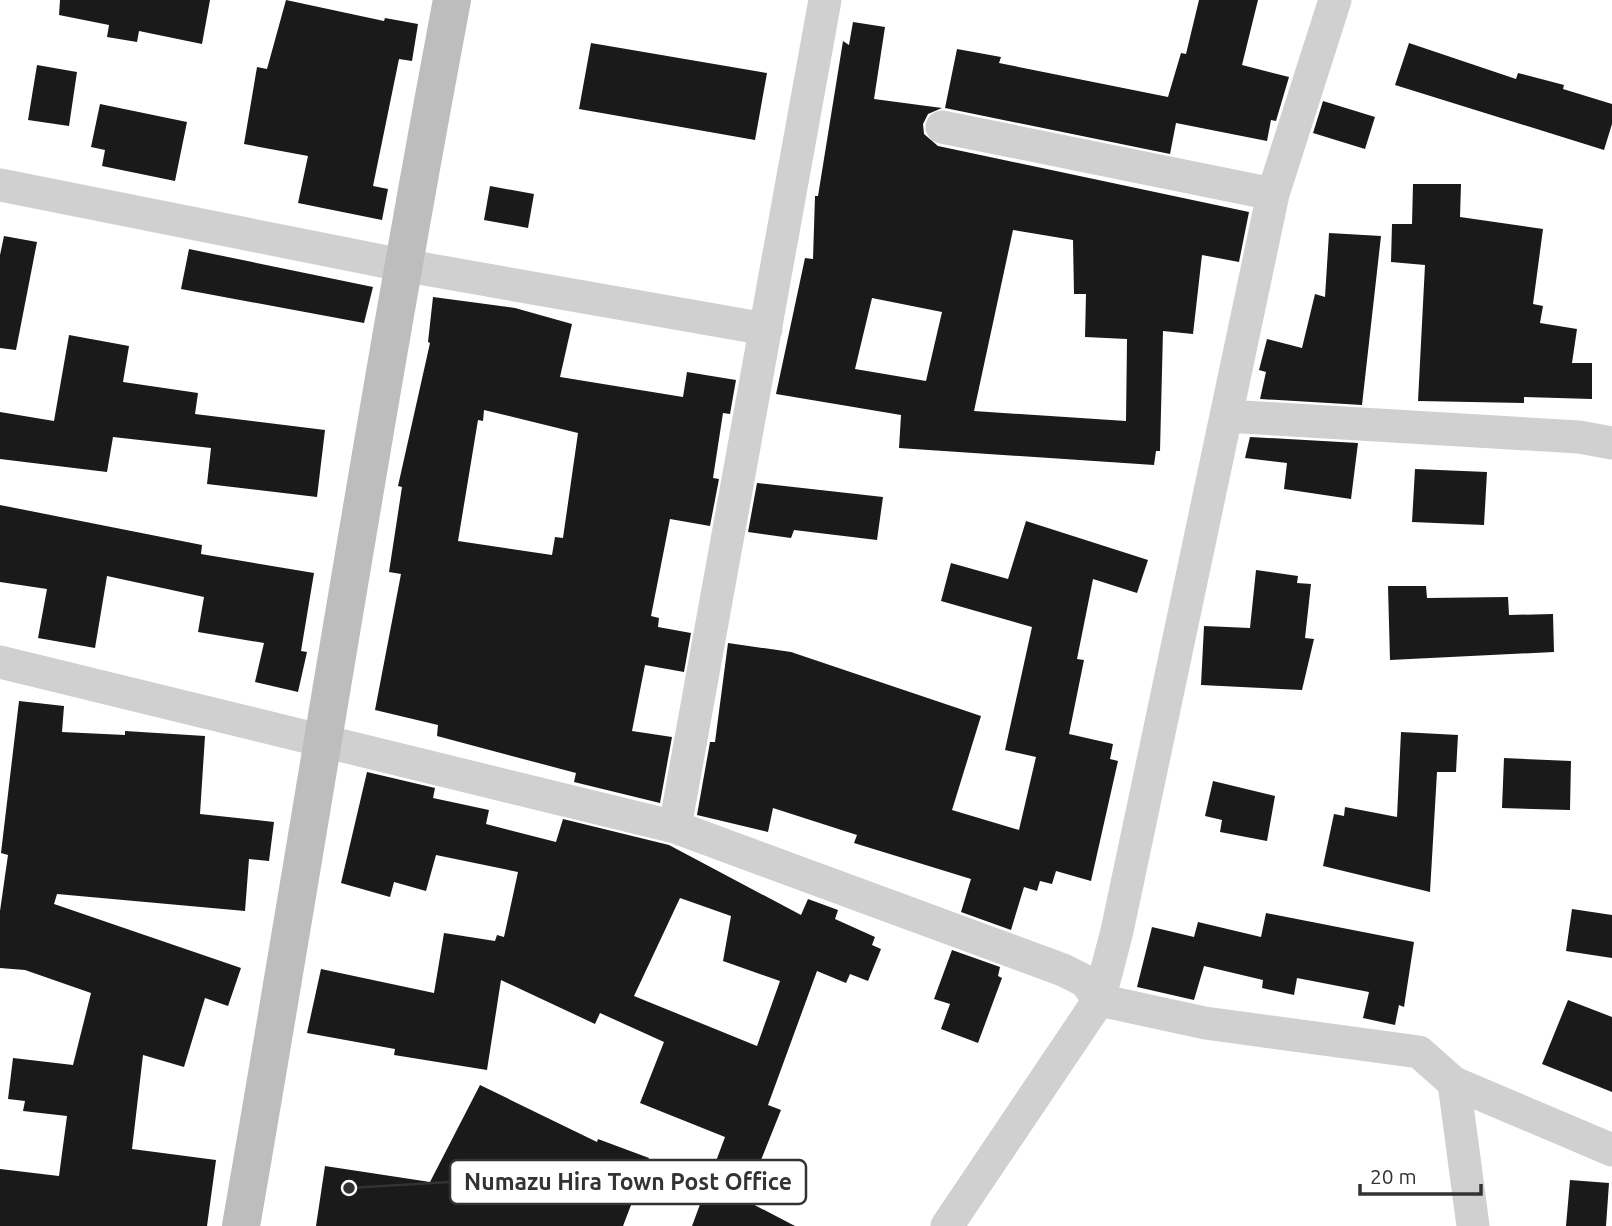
<svg xmlns="http://www.w3.org/2000/svg" width="1612" height="1226" font-family="Ubuntu,sans-serif">
<style>
.building{fill:#1a1a1a;fill-rule:evenodd}
.lines{fill:none;stroke-linecap:round;stroke-linejoin:round}
.street{stroke:#d0d0d0;stroke-width:33}
.secondary{stroke:#bdbdbd;stroke-width:38}
.leader{fill:none;stroke:#333;stroke-width:2.5}
.callout-dot{fill:#333;stroke:#fff;stroke-width:2.5}
.callout{fill:#fff;stroke:#333;stroke-width:2.5}
.callout-label{font-size:23px;text-anchor:middle;font-weight:bold;fill:#333}
</style>
<rect width="100%" height="100%" fill="#fff"/>
<path class="building" d="M 60,0 L 210,0 L 202,44 L 139,31 L 137,42 L 107,37 L 109,25 L 59,15 Z
M 286,0 L 384,21 L 385,18 L 418,24 L 412,61 L 399,59 L 373,186 L 388,189 L 382,220 L 298,203 L 308,156 L 244,144 L 257,67 L 267,69 Z
M 1199,0 L 1258,0 L 1242,65 L 1289,77 L 1276,121 L 1271,120 L 1267,141 L 1176,123 L 1170,154 L 945,108 L 957,49 L 1001,57 L 999,63 L 1168,97 L 1181,53 L 1186,54 Z
M 853,22 L 885,27 L 874,99 L 942,108 L 928,114 L 923,124 L 924,134 L 938,146 L 1249,212 L 1239,262 L 1202,255 L 1193,334 L 1163,331 L 1160,451 L 1156,451 L 1154,465 L 899,448 L 901,415 L 776,394 L 805,258 L 813,259 L 815,196 L 818,196 L 843,41 L 849,45 ZM 1013,230 L 1073,240 L 1074,294 L 1086,294 L 1085,337 L 1127,339 L 1126,421 L 974,411 ZM 872,298 L 942,312 L 926,381 L 855,369 Z
M 591,43 L 767,73 L 755,140 L 579,109 Z
M 1409,43 L 1516,79 L 1518,73 L 1564,85 L 1563,89 L 1612,104 L 1612,124 L 1604,150 L 1395,85 Z
M 37,65 L 77,72 L 69,126 L 28,120 Z
M 1323,101 L 1375,117 L 1365,149 L 1313,133 Z
M 100,104 L 187,122 L 175,181 L 102,166 L 105,150 L 91,147 Z
M 1413,184 L 1461,184 L 1460,217 L 1543,229 L 1533,304 L 1543,306 L 1540,323 L 1577,329 L 1572,363 L 1592,363 L 1592,399 L 1524,397 L 1524,403 L 1418,401 L 1425,265 L 1391,262 L 1392,224 L 1412,224 Z
M 490,186 L 534,194 L 528,228 L 484,220 Z
M 1329,233 L 1381,236 L 1362,405 L 1260,399 L 1266,372 L 1259,370 L 1267,339 L 1302,348 L 1315,294 L 1325,297 Z
M 4,236 L 37,242 L 16,350 L 0,348 L 0,255 Z
M 189,249 L 373,287 L 364,323 L 181,289 Z
M 433,297 L 515,308 L 572,324 L 560,377 L 683,397 L 687,372 L 736,380 L 730,414 L 723,413 L 713,478 L 719,479 L 710,526 L 670,519 L 651,616 L 659,618 L 658,627 L 691,633 L 684,672 L 645,665 L 632,731 L 672,737 L 660,803 L 574,782 L 576,773 L 437,736 L 438,725 L 375,710 L 401,574 L 389,572 L 402,487 L 398,486 L 430,343 L 428,342 ZM 484,410 L 578,433 L 563,538 L 555,537 L 552,555 L 458,541 L 478,420 L 483,421 Z
M 69,335 L 129,346 L 123,382 L 198,393 L 195,414 L 325,430 L 317,497 L 207,484 L 211,448 L 113,437 L 107,472 L 0,459 L 0,412 L 54,421 Z
M 1250,437 L 1358,443 L 1351,499 L 1284,489 L 1287,463 L 1245,458 Z
M 1415,469 L 1487,472 L 1484,525 L 1412,522 Z
M 757,483 L 883,497 L 877,540 L 794,530 L 791,538 L 748,532 Z
M 0,505 L 202,545 L 201,554 L 314,573 L 301,651 L 307,652 L 298,692 L 255,682 L 264,643 L 198,632 L 204,597 L 107,576 L 95,648 L 38,638 L 47,589 L 0,582 Z
M 1026,521 L 1148,560 L 1137,593 L 1093,579 L 1077,659 L 1084,660 L 1069,734 L 1113,744 L 1110,759 L 1118,761 L 1091,881 L 1056,871 L 1052,884 L 1040,881 L 1037,891 L 1024,887 L 1011,930 L 961,912 L 971,879 L 854,843 L 857,835 L 773,808 L 768,832 L 697,815 L 710,742 L 715,742 L 728,643 L 791,652 L 981,716 L 952,810 L 1019,830 L 1036,757 L 1005,750 L 1032,627 L 941,601 L 951,563 L 1008,579 Z
M 1256,570 L 1298,576 L 1297,583 L 1311,584 L 1305,638 L 1314,639 L 1302,690 L 1201,685 L 1204,626 L 1250,628 Z
M 1388,586 L 1426,586 L 1427,598 L 1508,597 L 1509,615 L 1553,614 L 1554,652 L 1390,660 Z
M 19,701 L 64,706 L 62,732 L 125,735 L 125,731 L 205,736 L 200,814 L 274,822 L 269,861 L 249,859 L 245,911 L 57,894 L 54,904 L 241,968 L 228,1006 L 205,998 L 184,1067 L 143,1055 L 132,1149 L 216,1160 L 207,1226 L 0,1226 L 0,1169 L 59,1176 L 67,1116 L 23,1111 L 25,1101 L 8,1099 L 13,1058 L 73,1065 L 91,993 L 25,970 L 0,968 L 0,911 L 8,855 L 1,853 Z
M 1401,732 L 1458,735 L 1456,772 L 1437,772 L 1430,892 L 1323,866 L 1334,814 L 1344,816 L 1345,807 L 1397,817 Z
M 1504,758 L 1571,761 L 1570,810 L 1502,808 Z
M 367,772 L 435,788 L 433,798 L 489,810 L 486,824 L 556,842 L 563,819 L 669,845 L 801,915 L 808,899 L 838,910 L 835,919 L 875,937 L 872,945 L 881,949 L 868,981 L 850,974 L 846,983 L 817,971 L 768,1105 L 781,1110 L 745,1200 L 795,1226 L 692,1226 L 725,1137 L 640,1103 L 664,1042 L 600,1013 L 595,1024 L 501,980 L 487,1070 L 394,1055 L 395,1049 L 307,1033 L 321,969 L 434,993 L 444,933 L 495,941 L 497,935 L 504,937 L 518,872 L 436,855 L 426,891 L 394,882 L 390,897 L 341,883 ZM 680,898 L 731,916 L 723,961 L 780,981 L 757,1046 L 634,996 Z
M 1213,781 L 1275,796 L 1267,841 L 1220,832 L 1222,820 L 1205,816 Z
M 1572,909 L 1612,915 L 1612,958 L 1566,951 Z
M 1266,913 L 1414,942 L 1404,1007 L 1399,1005 L 1395,1025 L 1363,1018 L 1369,992 L 1297,978 L 1294,995 L 1262,988 L 1263,980 L 1204,966 L 1194,1000 L 1137,987 L 1152,927 L 1194,937 L 1198,922 L 1261,937 Z
M 952,950 L 1000,967 L 998,976 L 1002,978 L 978,1043 L 941,1029 L 950,1004 L 934,999 Z
M 1568,1000 L 1612,1017 L 1612,1092 L 1542,1064 Z
M 480,1085 L 597,1142 L 598,1139 L 649,1158 L 623,1226 L 316,1226 L 325,1166 L 430,1182 Z
M 1570,1180 L 1609,1183 L 1606,1226 L 1566,1226 Z"/>
<g class="lines">
<path class="street" d="M 942,127 L 1273,194
M 0,185 L 402,265 L 766,329
M 1226,416 L 1579,437 L 1612,443
M 0,662 L 675,827 L 1063,970 L 1085,981 L 1099,1000 L 1205,1023 L 1419,1052 L 1454,1083 L 1612,1150
M 675,827 L 825,0
M 1454,1083 L 1473,1226
M 947,1226 L 1099,1000 L 1117,931 L 1273,194 L 1335,0"/>
<path class="secondary" d="M 241,1226 C 312,817 375,408 452,0"/>
</g>
<path class="leader" d="M349 1188L450 1182"/>
<circle class="callout-dot" cx="349" cy="1188" r="7"/>
<rect class="callout" x="450" y="1160" width="356" height="44" rx="7"/>
<g class="callout-label">
<text x="628" y="1190">Numazu Hira Town Post Office</text>
</g>
<path d="M1360 1184v10h121v-10" fill="none" stroke="#333333" stroke-width="3.5"/>
<text x="1370" y="1184" font-size="21" fill="#333333" stroke="#ffffff" stroke-width="5" paint-order="stroke">20 m</text>
</svg>
